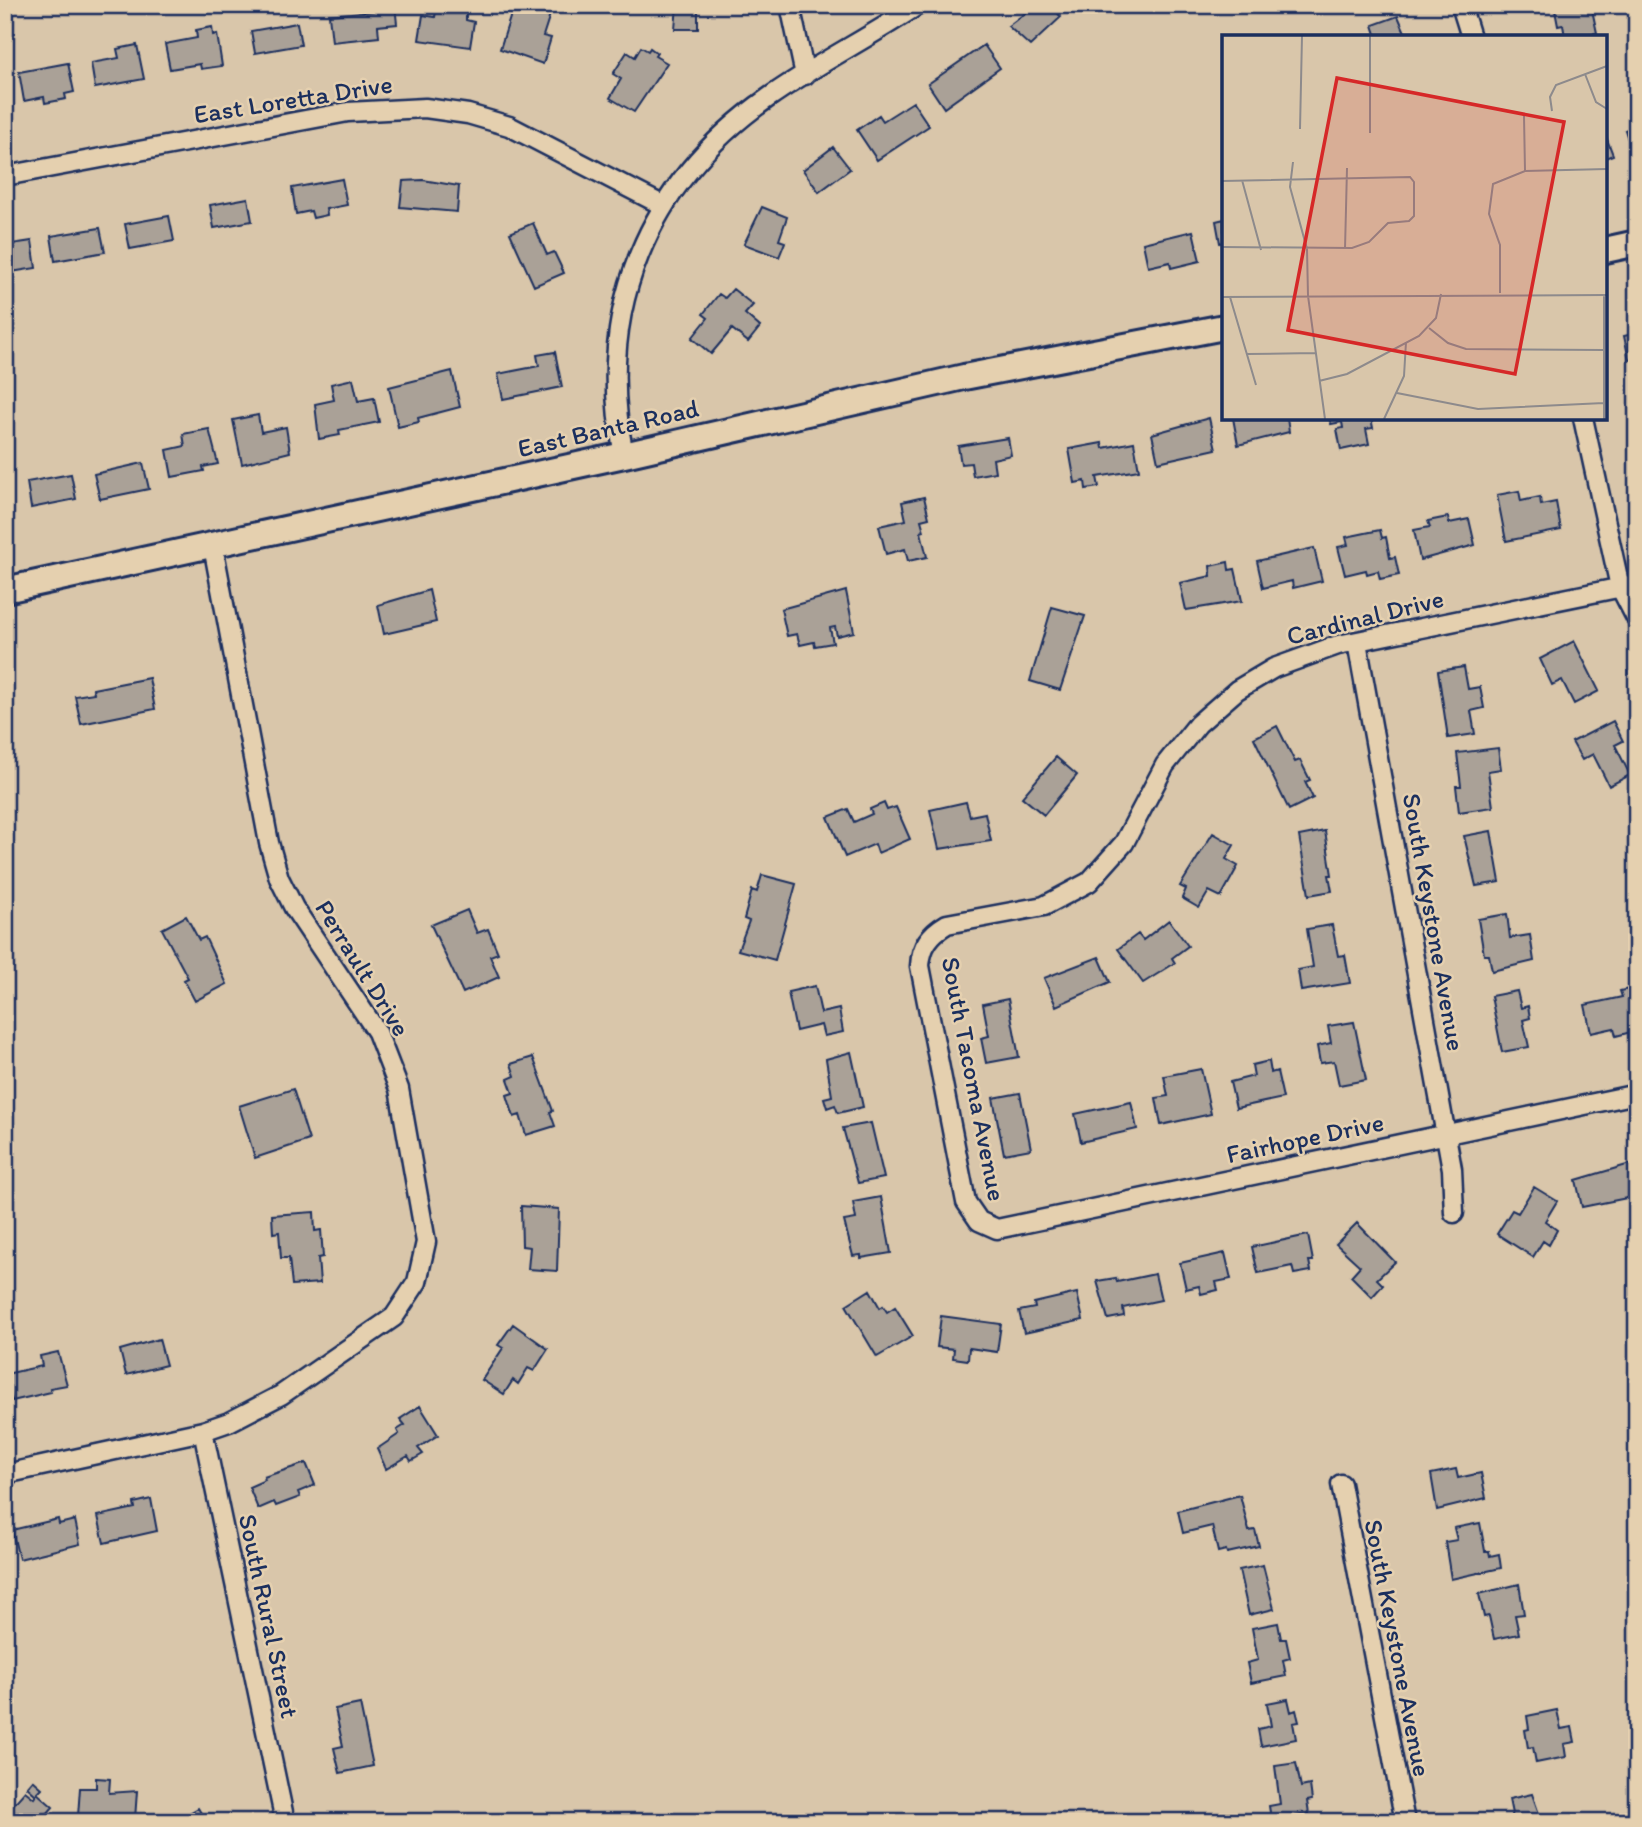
<svg xmlns="http://www.w3.org/2000/svg" width="1642" height="1827" font-family="Itim,sans-serif">
<style>
.building{fill:#aaa197;stroke:#1b2f5e;stroke-width:2}
.lines{fill:none;stroke-linecap:round;stroke-linejoin:round}
.street-casing{stroke:#1b2f5e;stroke-width:23}
.secondary-casing{stroke:#1b2f5e;stroke-width:30}
.street{stroke:#e5d0af;stroke-width:18}
.secondary{stroke:#e5d0af;stroke-width:24}
.labels{text-anchor:middle;stroke-width:5;stroke-linejoin:round;paint-order:stroke}
.street-label{font-size:26px;fill:#1b2f5e;stroke:#e5d0af}
.inset-road{fill:none;stroke:#8d8a8c;stroke-width:2}
.view{fill:#d62828;fill-opacity:0.15;stroke:#d62828;stroke-width:3.5}
.inset-edge{fill:none;stroke:#1b2f5e;stroke-width:3.5}
</style>
<rect width="100%" height="100%" fill="#d9c6aa"/>
<filter id="ink" filterUnits="userSpaceOnUse"><feTurbulence type="fractalNoise" baseFrequency=".0143" numOctaves="2"/><feDisplacementMap in="SourceGraphic" scale="14" xChannelSelector="R" yChannelSelector="G"/><feConvolveMatrix kernelMatrix="1 2 1 2 8 2 1 2 1" color-interpolation-filters="sRGB"/></filter>
<g filter="url(#ink)">
<path class="building" d="M 373,5 L 395,5 L 397,24 L 378,26 L 379,37 L 332,42 L 329,15 L 374,11 Z
M 448,5 L 466,5 L 466,20 L 474,22 L 470,47 L 419,40 L 423,15 L 435,17 L 437,6 Z
M 514,5 L 553,5 L 543,36 L 551,38 L 543,64 L 500,49 Z
M 677,5 L 698,5 L 698,29 L 675,29 Z
M 1036,5 L 1051,5 L 1061,17 L 1030,46 L 1008,26 Z
M 1554,5 L 1591,5 L 1597,33 L 1565,37 L 1563,25 L 1558,26 Z
M 1398,16 L 1407,37 L 1377,37 L 1373,25 Z
M 297,23 L 301,45 L 255,53 L 251,31 Z
M 212,27 L 213,35 L 217,34 L 222,66 L 201,69 L 200,64 L 170,69 L 165,44 L 197,38 L 196,30 Z
M 137,45 L 144,79 L 95,88 L 91,63 L 119,58 L 117,49 Z
M 984,45 L 1000,68 L 944,108 L 928,84 Z
M 641,47 L 648,51 L 650,48 L 657,53 L 655,56 L 667,63 L 634,112 L 610,98 L 621,79 L 613,74 L 627,52 L 635,57 Z
M 68,63 L 74,92 L 65,94 L 66,99 L 45,103 L 44,97 L 24,101 L 19,72 Z
M 913,102 L 929,126 L 877,160 L 857,130 L 879,115 L 883,121 Z
M 1637,126 L 1637,154 L 1633,155 L 1625,130 Z
M 1605,134 L 1613,155 L 1605,158 Z
M 833,147 L 850,169 L 819,192 L 803,170 Z
M 342,179 L 347,205 L 326,209 L 327,215 L 313,218 L 311,211 L 296,214 L 292,188 Z
M 423,180 L 459,186 L 457,212 L 400,207 L 403,181 Z
M 248,198 L 252,221 L 214,228 L 210,205 Z
M 762,207 L 787,217 L 779,240 L 785,242 L 779,257 L 744,244 Z
M 169,216 L 174,241 L 130,249 L 125,224 Z
M 1224,219 L 1224,242 L 1220,243 L 1216,221 Z
M 533,223 L 547,255 L 554,252 L 564,273 L 534,286 L 510,233 Z
M 100,228 L 105,252 L 55,261 L 51,236 Z
M 1193,231 L 1200,261 L 1171,268 L 1170,262 L 1148,267 L 1143,243 Z
M 32,241 L 36,268 L 5,273 L 5,245 Z
M 733,289 L 753,305 L 745,314 L 760,327 L 748,342 L 732,329 L 711,354 L 692,338 L 708,318 L 703,314 L 719,294 L 725,298 Z
M 1637,333 L 1637,359 L 1629,360 L 1624,336 Z
M 555,352 L 562,387 L 503,399 L 498,374 L 539,366 L 537,355 Z
M 452,371 L 460,407 L 418,418 L 419,422 L 398,427 L 389,387 Z
M 353,379 L 358,401 L 374,398 L 379,422 L 339,430 L 340,435 L 319,439 L 315,404 L 334,400 L 331,384 Z
M 258,415 L 261,432 L 286,427 L 290,452 L 242,464 L 233,420 Z
M 1209,418 L 1216,449 L 1158,462 L 1152,434 Z
M 1233,418 L 1287,418 L 1289,432 L 1238,445 Z
M 1329,418 L 1371,418 L 1373,428 L 1366,429 L 1369,444 L 1341,450 L 1337,429 L 1343,428 L 1342,422 L 1331,424 Z
M 209,429 L 218,464 L 203,467 L 204,471 L 172,477 L 167,450 L 185,446 L 183,434 Z
M 1008,438 L 1011,455 L 993,459 L 995,472 L 973,476 L 971,463 L 961,464 L 958,446 Z
M 1134,442 L 1139,470 L 1097,477 L 1099,487 L 1086,489 L 1085,481 L 1075,483 L 1069,449 L 1102,443 L 1103,448 Z
M 143,463 L 149,489 L 100,499 L 94,474 Z
M 71,474 L 76,499 L 31,508 L 27,482 Z
M 1519,491 L 1521,501 L 1540,497 L 1541,505 L 1556,502 L 1561,530 L 1506,541 L 1497,495 Z
M 924,497 L 929,518 L 921,520 L 924,531 L 921,532 L 927,557 L 908,561 L 905,549 L 886,554 L 879,526 L 906,520 L 902,502 Z
M 1448,517 L 1449,523 L 1469,519 L 1475,545 L 1420,560 L 1414,530 L 1430,527 L 1428,521 Z
M 1380,530 L 1382,538 L 1386,537 L 1390,558 L 1395,557 L 1399,575 L 1380,579 L 1378,571 L 1367,574 L 1366,570 L 1345,575 L 1338,547 L 1348,545 L 1346,537 Z
M 1314,548 L 1322,581 L 1293,588 L 1292,581 L 1263,588 L 1257,561 Z
M 1228,562 L 1229,570 L 1235,569 L 1242,601 L 1186,610 L 1180,583 L 1211,576 L 1210,566 Z
M 429,590 L 436,622 L 384,634 L 378,605 Z
M 846,591 L 854,632 L 837,636 L 835,627 L 830,628 L 833,643 L 815,646 L 814,642 L 800,645 L 797,634 L 787,636 L 781,609 Z
M 1052,607 L 1085,616 L 1060,690 L 1030,681 Z
M 1574,641 L 1599,691 L 1574,704 L 1562,680 L 1552,685 L 1540,659 Z
M 1464,667 L 1468,689 L 1480,687 L 1484,708 L 1471,711 L 1475,734 L 1448,738 L 1438,671 Z
M 149,678 L 155,709 L 81,724 L 75,696 L 94,693 L 93,689 Z
M 1613,721 L 1623,741 L 1615,745 L 1630,775 L 1609,786 L 1593,754 L 1582,760 L 1572,742 Z
M 1277,726 L 1295,762 L 1300,760 L 1310,780 L 1305,782 L 1313,798 L 1289,810 L 1254,738 Z
M 1498,748 L 1501,769 L 1488,771 L 1493,807 L 1459,812 L 1456,786 L 1461,786 L 1457,753 Z
M 1056,757 L 1077,775 L 1044,815 L 1022,797 Z
M 1637,801 L 1637,825 L 1628,806 Z
M 966,802 L 970,816 L 985,813 L 991,841 L 939,849 L 930,810 Z
M 884,803 L 887,810 L 896,807 L 910,839 L 878,853 L 875,844 L 845,857 L 828,817 L 848,809 L 854,822 L 872,814 L 870,809 Z
M 1325,831 L 1332,875 L 1329,875 L 1332,891 L 1309,895 L 1299,836 Z
M 1491,831 L 1500,882 L 1476,886 L 1464,836 Z
M 1213,833 L 1234,845 L 1226,859 L 1238,866 L 1221,897 L 1209,891 L 1199,908 L 1182,898 L 1186,889 L 1180,886 Z
M 762,875 L 796,884 L 775,960 L 738,950 L 749,921 L 744,919 L 752,890 L 757,892 Z
M 467,910 L 477,933 L 488,929 L 498,953 L 490,956 L 499,977 L 463,993 L 431,925 Z
M 1507,914 L 1510,938 L 1530,935 L 1534,961 L 1492,971 L 1489,955 L 1484,955 L 1478,919 Z
M 186,916 L 199,940 L 205,937 L 227,984 L 195,1001 L 184,980 L 188,978 L 162,929 Z
M 1169,920 L 1188,946 L 1172,958 L 1175,963 L 1143,983 L 1118,949 L 1138,934 L 1143,940 Z
M 1332,925 L 1338,956 L 1345,955 L 1350,983 L 1301,991 L 1298,970 L 1313,967 L 1307,929 Z
M 1099,957 L 1110,982 L 1056,1006 L 1044,978 Z
M 815,986 L 821,1013 L 839,1009 L 843,1032 L 824,1036 L 821,1025 L 796,1031 L 788,992 Z
M 1637,987 L 1637,1023 L 1629,1025 L 1631,1032 L 1616,1036 L 1614,1028 L 1591,1033 L 1585,1005 L 1622,997 L 1620,991 Z
M 1517,991 L 1521,1008 L 1528,1006 L 1530,1018 L 1523,1020 L 1529,1047 L 1502,1052 L 1491,996 Z
M 1008,999 L 1019,1057 L 986,1063 L 981,1038 L 989,1036 L 983,1004 Z
M 1354,1022 L 1366,1080 L 1339,1085 L 1334,1061 L 1320,1063 L 1317,1046 L 1331,1043 L 1328,1026 Z
M 851,1052 L 863,1107 L 838,1113 L 835,1105 L 827,1108 L 824,1098 L 832,1096 L 826,1059 Z
M 533,1057 L 553,1111 L 550,1112 L 555,1126 L 526,1135 L 520,1115 L 514,1117 L 507,1095 L 513,1093 L 508,1079 L 515,1076 L 511,1064 Z
M 1269,1061 L 1271,1073 L 1277,1071 L 1283,1098 L 1236,1108 L 1230,1082 L 1254,1076 L 1252,1065 Z
M 1201,1069 L 1211,1114 L 1161,1125 L 1156,1098 L 1168,1096 L 1164,1076 Z
M 293,1089 L 309,1140 L 255,1158 L 239,1106 Z
M 1020,1093 L 1031,1149 L 1004,1154 L 993,1098 Z
M 1131,1102 L 1137,1129 L 1081,1142 L 1075,1114 Z
M 871,1123 L 884,1178 L 858,1183 L 843,1128 Z
M 1630,1164 L 1637,1196 L 1582,1207 L 1576,1180 Z
M 1534,1187 L 1557,1201 L 1545,1221 L 1557,1230 L 1549,1245 L 1543,1241 L 1533,1257 L 1497,1234 L 1512,1210 L 1518,1213 Z
M 881,1197 L 891,1253 L 861,1258 L 861,1255 L 853,1256 L 844,1221 L 856,1219 L 853,1202 Z
M 521,1206 L 559,1209 L 557,1271 L 528,1269 L 530,1247 L 522,1246 Z
M 314,1212 L 315,1231 L 321,1230 L 323,1257 L 318,1258 L 320,1283 L 292,1285 L 289,1258 L 281,1258 L 279,1232 L 273,1233 L 272,1215 Z
M 1357,1223 L 1395,1262 L 1377,1279 L 1383,1285 L 1372,1297 L 1351,1276 L 1360,1266 L 1336,1244 Z
M 1308,1235 L 1313,1261 L 1309,1261 L 1311,1271 L 1294,1274 L 1292,1266 L 1258,1273 L 1252,1247 Z
M 1225,1253 L 1231,1279 L 1216,1282 L 1218,1290 L 1201,1294 L 1199,1286 L 1186,1289 L 1180,1263 Z
M 1155,1274 L 1161,1300 L 1123,1308 L 1124,1316 L 1108,1319 L 1097,1281 L 1116,1278 L 1117,1282 Z
M 870,1290 L 880,1308 L 883,1306 L 887,1312 L 895,1307 L 913,1336 L 877,1357 L 846,1305 Z
M 1077,1293 L 1083,1320 L 1024,1333 L 1019,1311 L 1035,1308 L 1034,1303 Z
M 941,1316 L 1001,1324 L 997,1352 L 969,1348 L 968,1360 L 953,1358 L 954,1349 L 937,1347 Z
M 513,1324 L 548,1349 L 534,1371 L 528,1368 L 518,1384 L 513,1380 L 504,1394 L 482,1380 L 503,1348 L 498,1345 Z
M 159,1339 L 166,1365 L 126,1375 L 120,1350 Z
M 58,1352 L 67,1385 L 50,1388 L 51,1392 L 12,1401 L 6,1374 L 42,1366 L 40,1356 Z
M 420,1406 L 438,1435 L 418,1448 L 423,1454 L 411,1461 L 408,1456 L 386,1469 L 377,1449 L 399,1434 L 397,1430 L 405,1425 L 400,1419 Z
M 306,1463 L 315,1485 L 298,1492 L 300,1497 L 276,1506 L 274,1502 L 258,1509 L 249,1487 L 265,1480 L 264,1477 Z
M 1456,1469 L 1458,1478 L 1481,1473 L 1486,1498 L 1437,1510 L 1431,1474 Z
M 1240,1495 L 1249,1531 L 1255,1530 L 1259,1546 L 1227,1553 L 1226,1550 L 1218,1552 L 1212,1526 L 1183,1533 L 1178,1511 Z
M 151,1499 L 157,1531 L 104,1543 L 98,1516 L 135,1508 L 134,1503 Z
M 58,1519 L 59,1524 L 75,1520 L 80,1544 L 19,1559 L 12,1530 Z
M 1480,1523 L 1485,1551 L 1489,1551 L 1490,1556 L 1499,1554 L 1501,1568 L 1451,1579 L 1445,1542 L 1457,1540 L 1454,1528 Z
M 1263,1565 L 1274,1609 L 1249,1615 L 1239,1570 Z
M 1519,1584 L 1524,1614 L 1515,1615 L 1519,1634 L 1494,1639 L 1489,1616 L 1484,1617 L 1479,1594 Z
M 1278,1623 L 1281,1639 L 1286,1639 L 1290,1658 L 1283,1660 L 1286,1676 L 1251,1683 L 1247,1663 L 1258,1660 L 1252,1628 Z
M 1288,1699 L 1291,1712 L 1296,1710 L 1299,1722 L 1293,1723 L 1296,1739 L 1261,1746 L 1258,1729 L 1271,1726 L 1267,1703 Z
M 360,1704 L 373,1766 L 340,1773 L 334,1748 L 343,1746 L 335,1709 Z
M 1557,1710 L 1561,1729 L 1572,1727 L 1575,1742 L 1564,1744 L 1566,1757 L 1536,1763 L 1533,1747 L 1528,1748 L 1525,1730 L 1529,1729 L 1527,1716 Z
M 1296,1763 L 1301,1787 L 1310,1785 L 1312,1800 L 1307,1801 L 1309,1814 L 1271,1819 L 1269,1806 L 1280,1804 L 1275,1766 Z
M 96,1778 L 110,1779 L 109,1793 L 137,1791 L 135,1819 L 78,1816 L 80,1788 L 96,1788 Z
M 33,1780 L 42,1788 L 37,1793 L 53,1807 L 46,1815 L 49,1817 L 45,1822 L 5,1822 L 5,1814 L 25,1791 L 34,1798 L 36,1795 L 27,1787 Z
M 1532,1794 L 1542,1822 L 1510,1822 L 1513,1819 L 1509,1799 Z
M 198,1808 L 205,1820 L 209,1818 L 211,1822 L 174,1822 Z"/>
<g class="lines">
<g class="street-casing">
<path id="street" d="M 790,5 L 805,75
M 1461,5 L 1471,37
M 5,176 L 348,112 L 425,108 L 468,114 L 509,126 L 664,206
M 1583,418 L 1620,587 L 1637,620
M 624,455 C 594,311 647,183 768,98 C 816,64 869,38 918,5
M 1637,584 L 1338,645 L 1274,668 L 1237,690 L 1198,724 L 1165,765 L 1124,843 L 1089,882 L 1044,906 L 947,924 C 930,934 921,946 920,966 L 966,1202 L 979,1221 L 997,1229 L 1637,1094
M 1357,642 L 1452,1169 L 1454,1213
M 203,1431 L 283,1812
M 5,1474 L 203,1431 L 229,1422 L 281,1395 L 394,1317 L 417,1282 L 426,1242 L 399,1089 L 377,1032 L 294,908 L 279,878 L 269,843 L 213,546
M 1341,1484 L 1405,1822"/>
</g>
<g class="secondary-casing">
<path id="secondary" d="M 1605,250 L 1637,243
M 5,590 L 624,455 L 964,377 L 1224,327"/>
</g>
<use href="#street" class="street"/>
<use href="#secondary" class="secondary"/>
</g>
</g>
<g class="labels">
<g class="street-label">
<text transform="translate(293 99) rotate(-9)" y="9">East Loretta Drive</text>
<text transform="translate(608 428) rotate(-13)" y="9">East Banta Road</text>
<text transform="translate(1365 617) rotate(-14)" y="9">Cardinal Drive</text>
<text transform="translate(1434 922) rotate(80)" y="9">South Keystone Avenue</text>
<text transform="translate(363 968) rotate(58)" y="9">Perrault Drive</text>
<text transform="translate(974 1079) rotate(79)" y="9">South Tacoma Avenue</text>
<text transform="translate(1305 1138) rotate(-12)" y="9">Fairhope Drive</text>
<text transform="translate(269 1616) rotate(78)" y="9">South Rural Street</text>
<text transform="translate(1398 1648) rotate(79)" y="9">South Keystone Avenue</text>
</g>
</g>
<g transform="translate(1222 35)">
<rect width="385" height="385" fill="#d9c6aa"/>
<path class="inset-road" d="M 363,39 L 374,67 L 385,74M 330,76 L 328,62 L 334,50 L 385,31M 302,81 L 303,136M 78,94 L 80,1M 148,98 L 148,1M 71,127 L 68,152 L 85,214 L 86,261 L 103,384M 20,145 L 39,215M 0,146 L 188,142 L 192,147 L 192,181 L 187,186 L 166,188 L 147,207 L 130,213 L 0,212M 123,214 L 125,133M 278,258 L 278,210 L 267,179 L 271,149 L 303,136 L 385,134M 382,260 L 382,384M 0,262 L 385,260M 8,262 L 34,350M 207,293 L 226,308 L 244,314 L 382,315M 25,319 L 94,318M 97,346 L 125,339 L 197,301 L 214,283 L 219,259M 175,358 L 256,374 L 382,368M 162,384 L 182,341 L 184,307"/>
<path class="view" d="M 115,43 L 342,87 L 293,339 L 66,295 Z"/>
<rect width="385" height="385" class="inset-edge"/>
</g>
<rect width="1642" height="1827" fill="none" stroke="#e5d0af" stroke-width="28"/>
<rect x="14" y="14" width="1614" height="1799" fill="none" stroke="#1b2f5e" stroke-width="2.5" filter="url(#ink)"/>
</svg>
